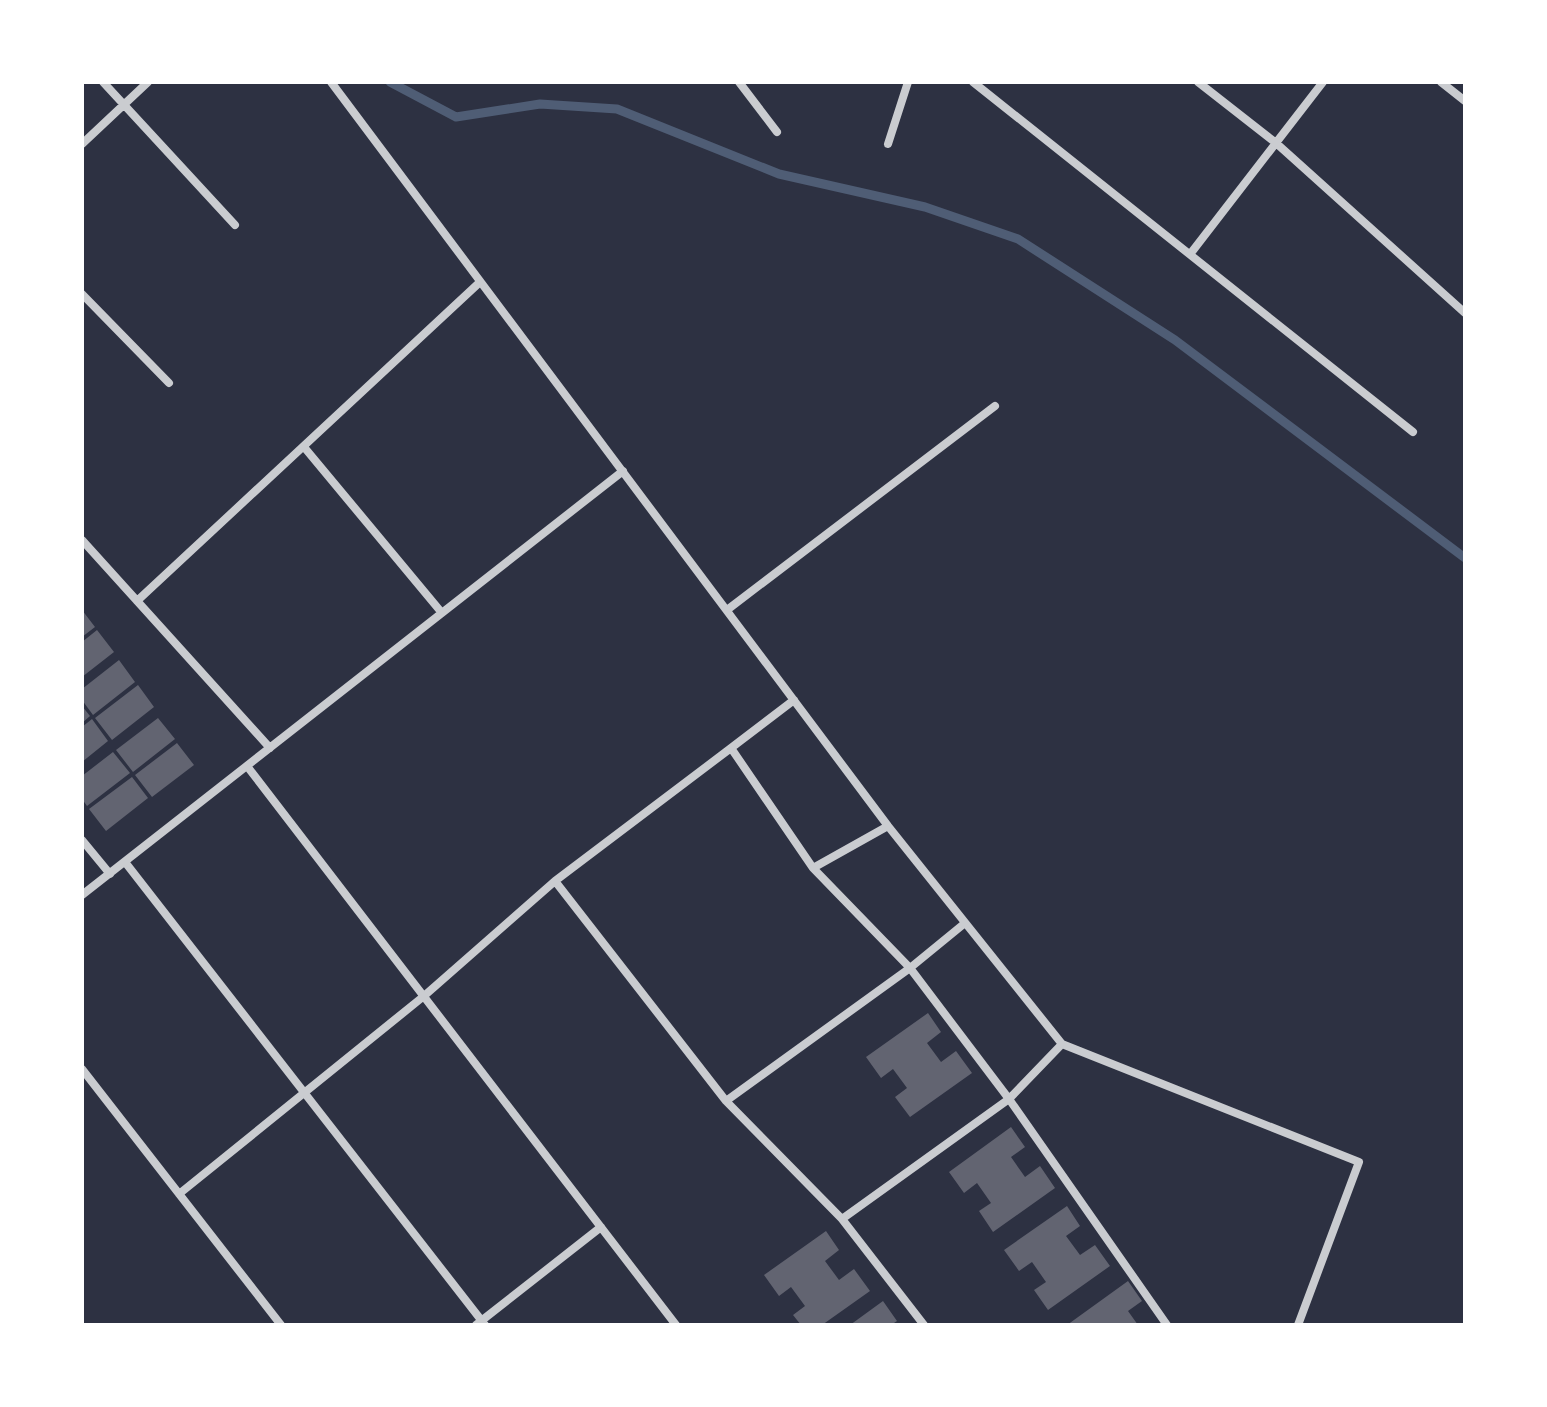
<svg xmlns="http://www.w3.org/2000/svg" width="1547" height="1407" font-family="Mulish,sans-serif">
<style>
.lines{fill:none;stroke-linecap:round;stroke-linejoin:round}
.stream{stroke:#4f5d75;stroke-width:9}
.building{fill:#626471}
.minor{stroke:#caccd0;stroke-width:8}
</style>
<rect width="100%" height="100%" fill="#2d3142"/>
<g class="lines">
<path class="stream" d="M 390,82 L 456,117 L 540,104 L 617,109 L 779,174 L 925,207 L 1018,239 L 1175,340 L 1465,558"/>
</g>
<path class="building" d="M 82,610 L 95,627 L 82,637 Z
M 97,630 L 114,652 L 82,677 L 82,642 Z
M 119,660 L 135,682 L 93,715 L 82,700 L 82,689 Z
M 138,685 L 154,707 L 112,740 L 95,718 Z
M 82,706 L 90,716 L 82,723 Z
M 158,718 L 175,739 L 133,772 L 116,750 Z
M 92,719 L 108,741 L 82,762 L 82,727 Z
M 177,743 L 194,765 L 152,797 L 135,775 Z
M 113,752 L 130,773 L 87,806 L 82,799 L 82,776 Z
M 132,777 L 148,798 L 106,831 L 89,809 Z
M 928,1013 L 941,1032 L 927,1043 L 941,1062 L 956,1051 L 972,1073 L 910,1117 L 895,1097 L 907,1088 L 893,1069 L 881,1078 L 866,1057 Z
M 1011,1127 L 1025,1147 L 1011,1157 L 1025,1177 L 1040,1166 L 1055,1188 L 993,1232 L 979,1211 L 991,1203 L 977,1183 L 964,1193 L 949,1172 Z
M 1067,1206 L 1080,1226 L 1066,1236 L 1080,1255 L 1095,1245 L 1110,1266 L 1048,1310 L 1034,1290 L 1046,1282 L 1032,1262 L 1019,1271 L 1004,1250 Z
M 826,1231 L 839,1250 L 825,1261 L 839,1280 L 854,1269 L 870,1291 L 822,1325 L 801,1325 L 793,1315 L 805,1306 L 791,1287 L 779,1296 L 764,1275 Z
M 1128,1281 L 1142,1301 L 1128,1311 L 1138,1325 L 1067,1325 Z
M 883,1301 L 897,1321 L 891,1325 L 850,1325 Z"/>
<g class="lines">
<path class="minor" d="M 103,82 L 235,225
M 331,82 L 888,826 L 1062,1044 L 1359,1162 L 1298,1325
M 739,82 L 777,132
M 973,82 L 1413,432
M 1198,82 L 1276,143 L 1465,313
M 1441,82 L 1465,101
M 82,144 L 148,82
M 888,144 L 908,82
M 1191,253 L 1323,82
M 82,294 L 169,383
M 304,447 L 442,613
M 82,540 L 270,748
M 137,601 L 480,282
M 727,610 L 995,406
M 731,748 L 794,700
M 247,766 L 676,1325
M 888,826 L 813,868 L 731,748 L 555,881 L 726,1101 L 842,1219 L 924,1325
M 82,840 L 110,874
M 125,862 L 485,1325
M 813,868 L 910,968 L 1009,1099 L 1167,1325
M 82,895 L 623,471
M 82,1069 L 281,1325
M 726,1101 L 910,968 L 965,923
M 179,1194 L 424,996 L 555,881
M 842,1219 L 1009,1099 L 1062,1044
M 476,1325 L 601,1227"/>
</g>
<rect width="1547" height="1407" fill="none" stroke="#ffffff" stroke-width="168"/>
</svg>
